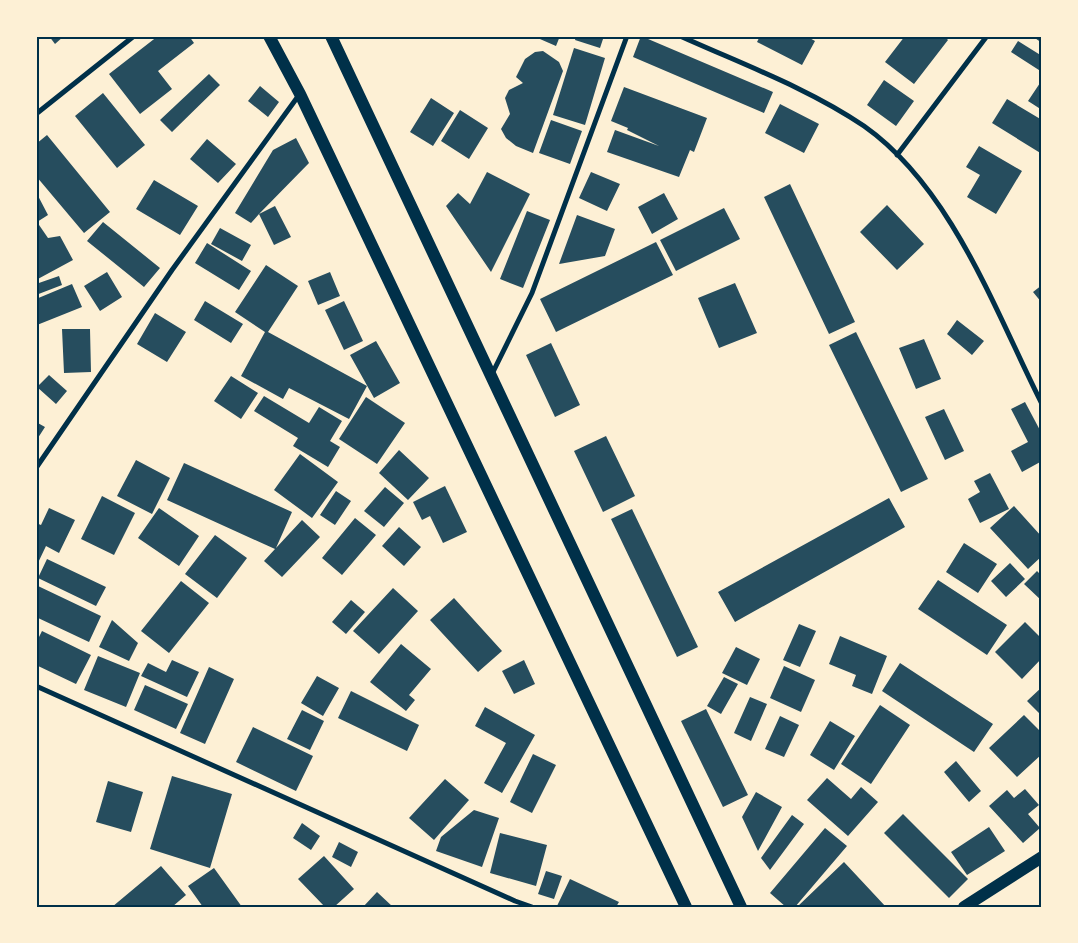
<svg xmlns="http://www.w3.org/2000/svg" width="1078" height="943" font-family="'Playfair Display',serif">
<style>
.building{fill:#264d5e}
.lines{fill:none;stroke-linecap:round;stroke-linejoin:round}
.minor{stroke:#003049;stroke-width:5}
.primary{stroke:#003049;stroke-width:12}
.neatline{fill:none;stroke:#003049;stroke-width:2}
</style>
<rect width="100%" height="100%" fill="#fdf0d5"/>
<path class="building" d="M 49,36 L 64,36 L 55,44 Z
M 158,36 L 189,36 L 194,43 L 158,71 L 172,89 L 140,114 L 109,74 Z
M 533,36 L 560,36 L 556,46 Z
M 576,36 L 604,36 L 600,48 L 575,40 Z
M 641,36 L 773,92 L 764,113 L 633,57 Z
M 760,36 L 806,36 L 815,41 L 802,65 L 757,42 Z
M 905,36 L 944,36 L 948,40 L 914,84 L 885,62 Z
M 1032,36 L 1042,36 L 1042,43 Z
M 1018,41 L 1042,56 L 1042,72 L 1011,52 Z
M 574,48 L 605,58 L 585,125 L 553,115 Z
M 543,51 L 559,62 L 563,71 L 533,153 L 516,146 L 506,138 L 501,129 L 510,114 L 505,98 L 509,90 L 523,83 L 516,77 L 525,59 L 535,52 Z
M 209,74 L 220,85 L 172,132 L 160,120 Z
M 884,80 L 914,101 L 896,126 L 867,105 Z
M 1042,80 L 1042,110 L 1028,101 Z
M 260,86 L 279,102 L 268,117 L 248,101 Z
M 624,87 L 707,118 L 694,152 L 690,150 L 679,177 L 607,152 L 615,130 L 659,146 L 627,130 L 628,128 L 611,121 Z
M 103,93 L 145,145 L 117,168 L 75,116 Z
M 431,98 L 454,113 L 433,146 L 410,132 Z
M 1007,99 L 1042,120 L 1042,154 L 992,123 Z
M 780,104 L 819,124 L 804,153 L 765,133 Z
M 460,110 L 488,128 L 469,159 L 441,141 Z
M 551,120 L 582,131 L 570,164 L 539,153 Z
M 47,135 L 110,212 L 84,233 L 36,176 L 36,144 Z
M 296,138 L 309,163 L 259,214 L 275,206 L 291,237 L 274,245 L 259,214 L 251,223 L 235,213 L 273,150 Z
M 207,139 L 236,164 L 218,183 L 190,159 Z
M 979,146 L 1022,171 L 996,214 L 967,197 L 980,175 L 966,167 Z
M 487,172 L 530,194 L 491,272 L 446,206 L 458,193 L 470,204 Z
M 591,172 L 620,184 L 607,211 L 579,198 Z
M 154,180 L 198,206 L 180,235 L 136,209 Z
M 790,184 L 855,322 L 829,334 L 764,197 Z
M 36,192 L 48,215 L 37,222 L 48,238 L 60,236 L 73,260 L 36,280 Z
M 664,193 L 678,219 L 652,234 L 638,207 Z
M 887,205 L 924,244 L 897,270 L 860,232 Z
M 724,208 L 740,239 L 676,271 L 660,240 Z
M 527,211 L 550,220 L 523,288 L 500,279 Z
M 577,215 L 615,229 L 605,256 L 559,264 Z
M 103,222 L 160,268 L 144,287 L 87,241 Z
M 220,228 L 251,245 L 242,261 L 211,244 Z
M 656,242 L 673,275 L 556,332 L 540,299 Z
M 207,243 L 251,271 L 239,290 L 195,263 Z
M 266,265 L 298,286 L 268,332 L 367,386 L 349,419 L 289,388 L 283,399 L 241,376 L 265,332 L 235,312 Z
M 107,272 L 122,297 L 100,311 L 84,286 Z
M 330,272 L 340,296 L 318,305 L 308,281 Z
M 59,276 L 62,285 L 36,295 L 36,284 Z
M 735,283 L 757,333 L 719,348 L 698,298 Z
M 72,284 L 82,307 L 37,325 L 36,299 Z
M 1042,285 L 1042,303 L 1033,292 Z
M 205,301 L 243,324 L 231,343 L 194,320 Z
M 344,301 L 363,341 L 344,350 L 325,310 Z
M 155,313 L 186,332 L 167,362 L 137,344 Z
M 957,320 L 984,341 L 972,355 L 947,334 Z
M 62,329 L 90,329 L 91,372 L 64,373 Z
M 856,332 L 928,479 L 901,492 L 829,345 Z
M 924,339 L 941,379 L 916,389 L 899,348 Z
M 376,341 L 400,383 L 374,398 L 350,355 Z
M 551,343 L 580,405 L 555,417 L 526,355 Z
M 49,375 L 67,391 L 56,404 L 37,387 Z
M 231,376 L 258,393 L 241,419 L 214,401 Z
M 264,396 L 309,423 L 319,407 L 342,421 L 330,441 L 340,447 L 328,467 L 293,446 L 298,438 L 254,411 Z
M 366,397 L 405,423 L 377,464 L 339,439 Z
M 1025,402 L 1042,434 L 1042,461 L 1022,472 L 1011,451 L 1028,442 L 1011,409 Z
M 944,409 L 964,451 L 945,460 L 925,417 Z
M 36,422 L 45,427 L 36,441 Z
M 606,436 L 635,496 L 603,512 L 574,451 Z
M 399,450 L 429,478 L 408,500 L 379,473 Z
M 300,454 L 338,482 L 312,518 L 274,490 Z
M 136,460 L 170,478 L 152,514 L 117,496 Z
M 184,463 L 292,512 L 276,548 L 302,520 L 320,537 L 282,577 L 264,561 L 275,549 L 167,500 Z
M 990,473 L 1009,509 L 980,523 L 968,499 L 980,492 L 974,481 Z
M 445,486 L 467,532 L 443,543 L 430,516 L 422,520 L 413,502 Z
M 385,487 L 404,503 L 384,527 L 364,511 Z
M 336,491 L 351,501 L 335,525 L 320,515 Z
M 102,496 L 135,513 L 114,555 L 81,539 Z
M 889,498 L 905,527 L 735,622 L 718,592 Z
M 1014,506 L 1042,537 L 1042,556 L 1028,569 L 990,528 Z
M 49,508 L 75,520 L 59,553 L 46,546 L 36,567 L 36,523 L 41,525 Z
M 159,508 L 199,536 L 179,566 L 138,538 Z
M 632,509 L 698,647 L 677,657 L 611,519 Z
M 355,518 L 376,535 L 342,575 L 322,558 Z
M 399,527 L 421,547 L 404,566 L 382,546 Z
M 215,535 L 247,558 L 217,598 L 185,574 Z
M 964,543 L 997,564 L 978,593 L 946,572 Z
M 47,559 L 106,587 L 96,606 L 38,578 Z
M 1010,563 L 1025,579 L 1006,597 L 991,581 Z
M 1037,571 L 1042,576 L 1042,601 L 1024,584 Z
M 938,580 L 1007,625 L 987,655 L 918,609 Z
M 181,581 L 209,603 L 169,653 L 141,631 Z
M 38,586 L 101,616 L 89,642 L 36,617 Z
M 393,588 L 418,611 L 379,654 L 353,631 Z
M 454,598 L 502,651 L 478,672 L 430,620 Z
M 351,600 L 365,612 L 346,634 L 332,622 Z
M 112,620 L 138,643 L 129,661 L 99,647 Z
M 1025,622 L 1042,639 L 1042,658 L 1022,679 L 995,652 Z
M 799,624 L 816,631 L 800,667 L 783,660 Z
M 42,631 L 91,655 L 76,684 L 36,665 L 36,643 Z
M 840,636 L 887,656 L 872,694 L 852,686 L 856,675 L 829,664 Z
M 401,644 L 431,669 L 409,695 L 415,700 L 406,711 L 370,682 Z
M 736,647 L 760,659 L 747,685 L 722,673 Z
M 98,656 L 140,673 L 126,707 L 84,690 Z
M 172,660 L 199,672 L 187,697 L 141,676 L 148,663 L 166,672 Z
M 524,660 L 535,684 L 514,694 L 502,671 Z
M 900,663 L 993,724 L 974,752 L 882,691 Z
M 784,666 L 815,680 L 801,712 L 770,698 Z
M 209,667 L 234,679 L 205,744 L 180,733 Z
M 317,676 L 339,688 L 323,716 L 301,703 Z
M 724,677 L 738,684 L 721,714 L 707,706 Z
M 145,685 L 188,704 L 176,729 L 134,710 Z
M 1042,687 L 1042,716 L 1027,701 Z
M 351,691 L 419,725 L 407,751 L 338,718 Z
M 750,697 L 767,704 L 751,741 L 734,733 Z
M 880,705 L 910,725 L 871,784 L 841,764 Z
M 485,707 L 535,735 L 502,793 L 484,783 L 506,743 L 475,726 Z
M 706,709 L 748,795 L 723,807 L 681,721 Z
M 302,710 L 324,721 L 310,750 L 287,739 Z
M 1024,715 L 1042,733 L 1042,754 L 1017,777 L 989,748 Z
M 780,716 L 799,725 L 784,757 L 765,749 Z
M 830,721 L 855,736 L 834,770 L 810,755 Z
M 253,727 L 313,756 L 296,791 L 236,762 Z
M 533,754 L 556,765 L 532,813 L 510,802 Z
M 956,761 L 981,791 L 969,802 L 944,772 Z
M 172,776 L 232,794 L 210,868 L 150,849 Z
M 827,778 L 851,799 L 861,787 L 878,802 L 848,836 L 807,800 Z
M 445,779 L 469,800 L 434,840 L 409,818 Z
M 108,781 L 143,792 L 131,832 L 96,822 Z
M 1025,789 L 1039,805 L 1028,814 L 1040,828 L 1023,843 L 989,806 L 1007,790 L 1014,798 Z
M 756,792 L 782,807 L 758,851 L 742,817 Z
M 474,810 L 499,818 L 482,867 L 436,851 L 441,837 Z
M 903,814 L 968,879 L 949,898 L 884,833 Z
M 792,815 L 804,824 L 770,870 L 761,858 Z
M 302,823 L 320,836 L 311,850 L 293,838 Z
M 989,827 L 1005,851 L 967,875 L 951,852 Z
M 825,828 L 847,846 L 795,907 L 786,907 L 770,893 Z
M 500,833 L 547,845 L 536,886 L 490,873 Z
M 339,842 L 358,852 L 351,867 L 332,857 Z
M 324,856 L 354,889 L 334,907 L 325,907 L 298,879 Z
M 844,862 L 886,907 L 797,907 Z
M 161,866 L 186,895 L 172,907 L 112,907 Z
M 214,868 L 242,907 L 203,907 L 188,886 Z
M 546,871 L 562,876 L 554,899 L 538,894 Z
M 570,879 L 619,902 L 616,907 L 557,906 Z
M 377,892 L 393,907 L 363,907 Z"/>
<g class="lines">
<path class="minor" d="M 680,36 C 742,64 808,88 864,126 C 952,188 995,311 1042,404
M 36,114 L 134,36
M 897,155 L 987,36
M 492,374 L 532,293 L 627,36
M 36,468 L 172,270 L 299,95
M 36,686 L 515,901 L 532,907"/>
<path class="primary" d="M 269,36 L 300,94 L 686,907
M 331,36 L 741,907
M 964,907 L 1042,857"/>
</g>
<rect width="1078" height="943" fill="none" stroke="#fdf0d5" stroke-width="75"/>
<rect x="38" y="38" width="1002" height="868" class="neatline"/>
</svg>
